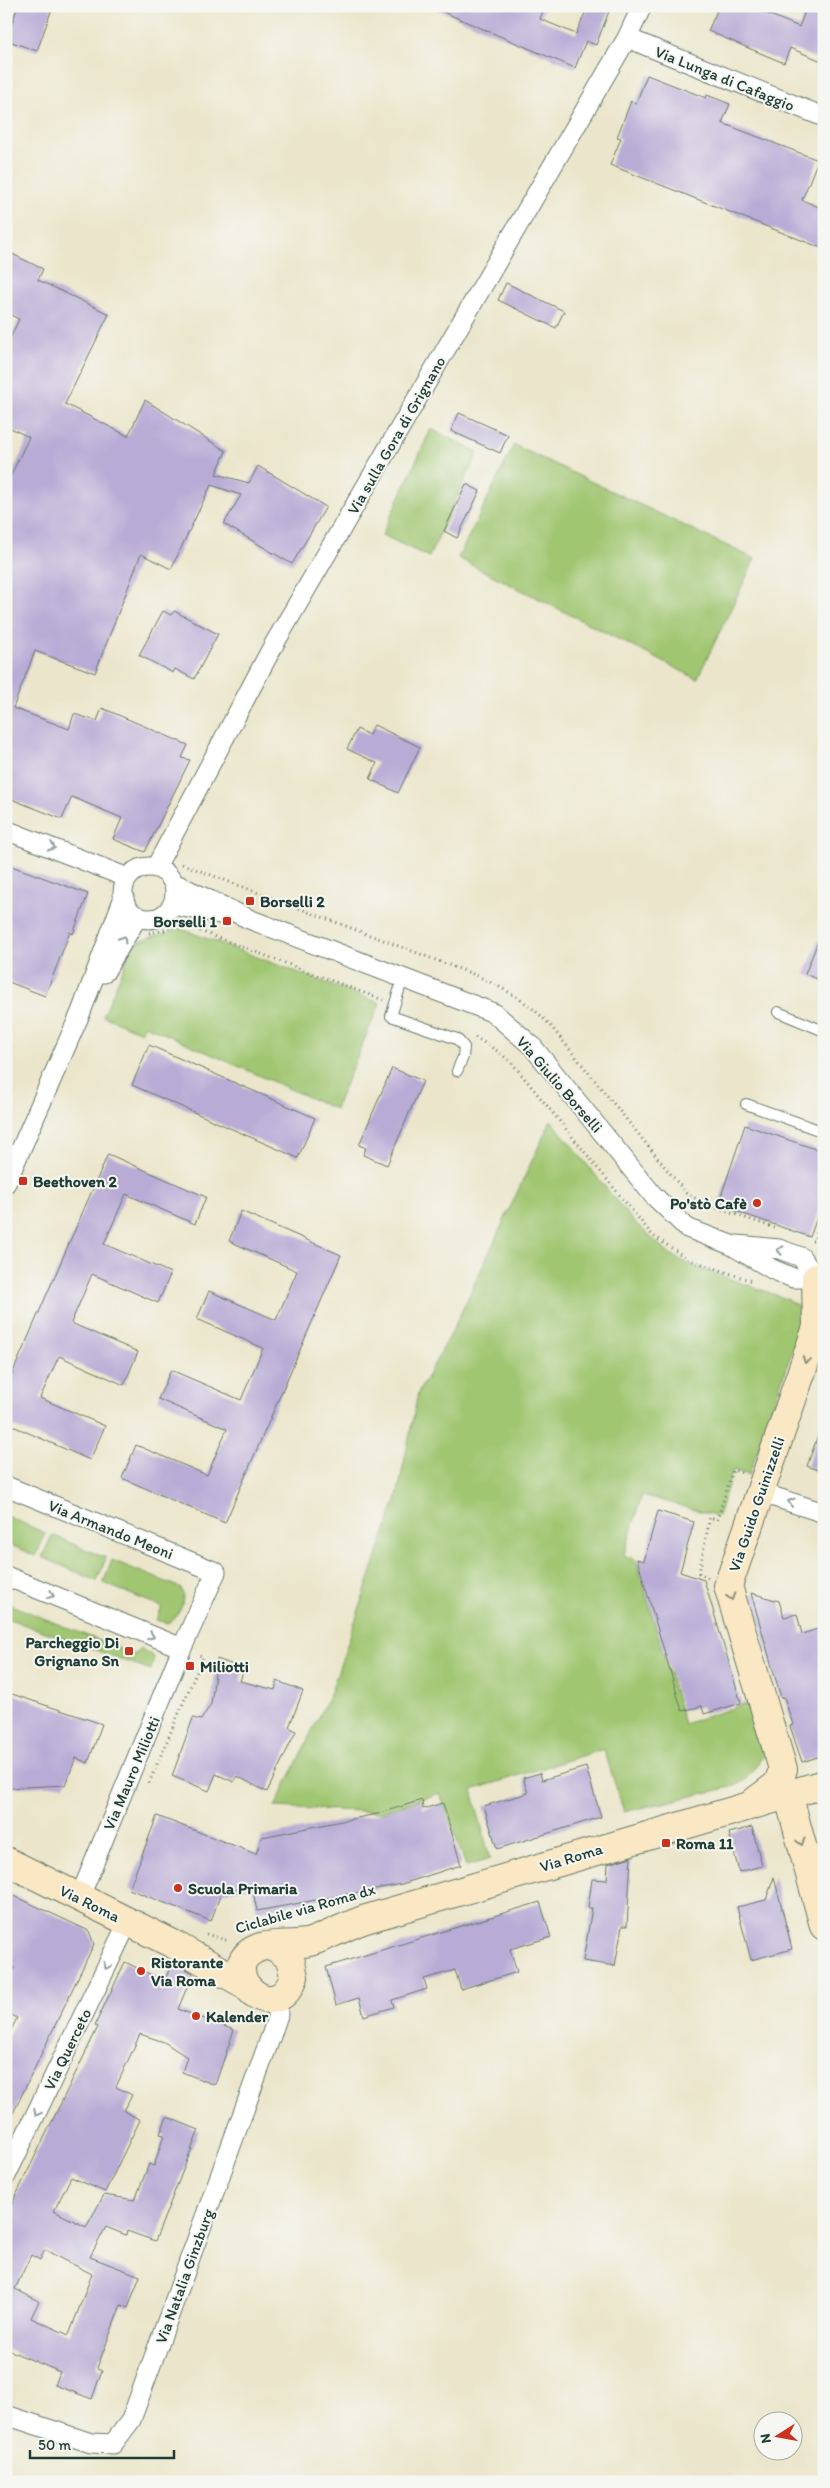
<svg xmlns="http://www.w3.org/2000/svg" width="830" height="2488" font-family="Itim,sans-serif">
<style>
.green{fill:#a0c671;stroke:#608252}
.building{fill:#b8abd5;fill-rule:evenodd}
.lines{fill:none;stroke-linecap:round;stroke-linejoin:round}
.lane-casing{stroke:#667869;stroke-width:12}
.street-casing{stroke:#667869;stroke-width:21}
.secondary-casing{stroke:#667869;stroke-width:30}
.path{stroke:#667869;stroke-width:3;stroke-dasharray:1 4;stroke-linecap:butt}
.lane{stroke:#fff;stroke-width:10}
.street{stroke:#fff;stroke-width:19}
.secondary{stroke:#fae7c3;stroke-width:28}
.oneway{stroke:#8f9e9a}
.oneway2{stroke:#8c927c}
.poi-dot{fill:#c8321e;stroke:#f6f6f2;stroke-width:2}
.labels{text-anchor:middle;stroke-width:4;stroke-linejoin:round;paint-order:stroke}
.street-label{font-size:16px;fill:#1f3d34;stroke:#f6f6f2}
.poi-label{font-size:16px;font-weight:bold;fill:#1f3d34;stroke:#f6f6f2;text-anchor:start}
</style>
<rect width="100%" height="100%" fill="#f6f6f2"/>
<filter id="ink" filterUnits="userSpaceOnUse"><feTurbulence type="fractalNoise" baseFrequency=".02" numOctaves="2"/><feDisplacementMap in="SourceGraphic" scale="10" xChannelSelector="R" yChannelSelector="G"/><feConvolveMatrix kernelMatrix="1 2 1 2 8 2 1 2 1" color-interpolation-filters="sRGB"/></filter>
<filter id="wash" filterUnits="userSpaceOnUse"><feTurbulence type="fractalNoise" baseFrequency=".0096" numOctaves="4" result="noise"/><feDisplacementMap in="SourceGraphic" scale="20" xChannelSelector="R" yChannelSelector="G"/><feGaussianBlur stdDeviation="1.12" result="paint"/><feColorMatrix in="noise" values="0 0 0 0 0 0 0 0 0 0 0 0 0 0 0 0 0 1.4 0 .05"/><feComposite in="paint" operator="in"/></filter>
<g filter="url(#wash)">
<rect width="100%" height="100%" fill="#ebe6cb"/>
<path class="green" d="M 431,429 L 478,452 L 429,557 L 382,535 Z
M 514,445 L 755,559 L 697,679 L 458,558 Z
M 179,928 L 380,1003 L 335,1109 L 145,1025 L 141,1032 L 103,1016 L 133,946 C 146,935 164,936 179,928 Z
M 551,1120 L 632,1220 L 667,1252 L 688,1264 L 787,1299 L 798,1306 L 801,1325 L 749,1475 L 733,1470 L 718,1516 L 642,1495 L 624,1555 L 636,1560 L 684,1724 L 748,1703 L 764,1755 L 745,1780 L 735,1786 L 624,1812 L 604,1749 L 472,1790 L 490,1859 L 466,1866 L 440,1793 L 382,1812 L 275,1807 L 331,1692 L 397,1497 L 418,1393 L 451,1334 Z
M 6,1516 L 45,1533 L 36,1556 L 6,1543 Z
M 52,1535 L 106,1558 L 97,1581 L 42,1557 Z
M 112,1560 L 181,1588 C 187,1599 178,1619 167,1623 L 156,1620 L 162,1607 L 103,1583 Z
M 6,1603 L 135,1655 L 140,1648 L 154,1657 L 151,1670 L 6,1618 Z"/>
<g id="blocks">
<path class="building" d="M 18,6 L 53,6 L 37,51 L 6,40 Z
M 429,6 L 545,6 L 540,19 L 576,34 L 588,6 L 611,6 L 596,45 L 586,41 L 575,68 Z
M 719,6 L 749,6 L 799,27 L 807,6 L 824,6 L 824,62 L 790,48 L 784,63 L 708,31 Z
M 647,75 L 706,98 L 707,95 L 730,104 L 722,123 L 818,160 L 802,200 L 824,209 L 824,249 L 610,165 L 621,138 L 617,137 L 631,101 L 636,103 Z
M 6,251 L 43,269 L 38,280 L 109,314 L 65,404 L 128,436 L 145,400 L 226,451 L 216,474 L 249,483 L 258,466 L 326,507 L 292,564 L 224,524 L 241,495 L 211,485 L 171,569 L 141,554 L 95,673 L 35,651 L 13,708 L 69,729 L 74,714 L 97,721 L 102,708 L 188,745 L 182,758 L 190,760 L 145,852 L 113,839 L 122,818 L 72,797 L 62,819 L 6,797 L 6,486 L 29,437 L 6,426 L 6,347 L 19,319 L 6,313 Z
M 506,283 L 564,311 L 556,328 L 498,300 Z
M 459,413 L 508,435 L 500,453 L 451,431 Z
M 466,484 L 480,491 L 457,538 L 444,531 Z
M 163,611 L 171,615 L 174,611 L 218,634 L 194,679 L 175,669 L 173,673 L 139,655 Z
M 374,725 L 420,747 L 398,793 L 370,779 L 377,763 L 347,749 L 357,729 L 369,735 Z
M 6,864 L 88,894 L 73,934 L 70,932 L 45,996 L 6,981 Z
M 823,929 L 824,930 L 824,982 L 805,974 Z
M 149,1045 L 315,1118 L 298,1158 L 132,1085 Z
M 392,1068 L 423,1081 L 387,1165 L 363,1155 L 366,1148 L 359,1145 Z
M 745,1125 L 824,1152 L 824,1198 L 810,1237 L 718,1205 Z
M 108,1154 L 206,1197 L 195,1224 L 126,1194 L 104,1244 L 171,1273 L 158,1303 L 92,1274 L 71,1323 L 138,1352 L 124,1385 L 59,1356 L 40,1398 L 105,1426 L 90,1460 L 6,1423 L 6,1388 Z
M 241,1211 L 341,1255 L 225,1523 L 122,1478 L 136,1445 L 207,1475 L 227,1429 L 158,1399 L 171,1370 L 241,1400 L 263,1348 L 197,1319 L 209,1291 L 276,1320 L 297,1271 L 229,1241 Z
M 822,1424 L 824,1425 L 824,1472 L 807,1466 Z
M 658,1511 L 694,1522 L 680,1572 L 704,1580 L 741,1703 L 704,1714 L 702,1706 L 682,1711 L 637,1559 L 644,1561 Z
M 751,1593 L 779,1601 L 784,1617 L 797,1614 L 802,1634 L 824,1627 L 824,1755 L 802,1762 L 790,1726 L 793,1725 L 784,1697 L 781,1698 Z
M 217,1659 L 244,1669 L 240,1681 L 275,1690 L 277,1681 L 303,1691 L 289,1727 L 296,1731 L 267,1792 L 237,1776 L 234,1782 L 216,1774 L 209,1791 L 172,1776 L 193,1718 L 201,1720 L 211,1704 Z
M 6,1692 L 102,1724 L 88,1763 L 76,1758 L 65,1785 L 6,1788 Z
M 586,1767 L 601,1817 L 497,1849 L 484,1806 L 528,1793 L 523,1778 L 540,1773 L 542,1780 Z
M 422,1800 L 423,1809 L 443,1803 L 461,1865 L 402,1884 L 257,1911 L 252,1887 L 221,1893 L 211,1921 L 129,1889 L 157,1816 L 256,1854 L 262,1837 L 377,1814 Z
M 752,1827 L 762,1866 L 739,1872 L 729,1833 Z
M 631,1857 L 627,1926 L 622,1926 L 615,1966 L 583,1961 L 592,1908 L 588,1908 L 592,1879 L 607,1880 L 608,1864 Z
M 774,1877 L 792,1949 L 751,1960 L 737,1907 L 766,1900 Z
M 6,1892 L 89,1931 L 94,1944 L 6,2128 L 6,2040 L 17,2018 L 6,2012 L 6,1985 L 15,1968 L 6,1964 Z
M 540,1902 L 551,1937 L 510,1949 L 517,1972 L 461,1989 L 455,1970 L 424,1979 L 427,1989 L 392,2000 L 394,2007 L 364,2016 L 359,1998 L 336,2005 L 326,1967 Z
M 125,1962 L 164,1981 L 173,1962 L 193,1973 L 178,2009 L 234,2030 L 215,2085 L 182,2072 L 187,2057 L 164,2042 L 140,2034 L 116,2087 L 132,2095 L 124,2111 L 140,2120 L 105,2192 L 71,2177 L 54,2211 L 86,2227 L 104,2195 L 135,2200 L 149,2164 L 154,2166 L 164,2135 L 160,2134 L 167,2117 L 199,2130 L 155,2241 L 127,2231 L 126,2235 L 106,2227 L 90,2257 L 140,2276 L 128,2308 L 121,2305 L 97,2368 L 102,2370 L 92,2399 L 55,2385 L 60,2372 L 6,2349 L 6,2216 L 98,2027 L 95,2025 ZM 45,2250 L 92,2274 L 69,2335 L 31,2318 L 39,2301 L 15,2289 L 31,2255 L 40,2260 Z"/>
</g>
</g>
<g filter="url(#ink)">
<use href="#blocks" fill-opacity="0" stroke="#667869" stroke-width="1"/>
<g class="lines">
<g class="lane-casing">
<path id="lane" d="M 403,978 L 391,1016 L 457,1039 L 464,1047 L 463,1057 L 457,1071
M 778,1012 L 824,1031
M 746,1104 L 824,1132"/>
</g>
<g class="street-casing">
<path id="street" d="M 627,38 L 824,117
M 6,830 L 128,878
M 156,867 L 273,646 L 627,38 L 642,6
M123 893a26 26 0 1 1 52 0a26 26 0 1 1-52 0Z
M 174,883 L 249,919 L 494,1013 L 532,1046 L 653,1195 L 687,1228 L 731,1245 L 772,1269 L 793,1278 L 816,1278
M 172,905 L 225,915
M 104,973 L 138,916
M 6,1183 L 81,1012 L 124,897
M 737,1245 L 779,1249 L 801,1257 L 816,1278
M 6,1486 L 216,1572 L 182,1648 L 79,1899
M 759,1492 L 824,1513
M 6,1576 L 182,1648
M 6,2176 L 128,1922
M 6,2415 L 91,2443 L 113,2444 L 131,2420 L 271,2036 L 278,2015 L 277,1997"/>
</g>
<g class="secondary-casing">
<path id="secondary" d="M 788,1794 L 824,1926
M 754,1802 L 778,1784 L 783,1769 L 728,1586 L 817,1327 L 816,1278 L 824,1280
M 6,1861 L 173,1944 L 244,1984
M 275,1947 L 290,1958 L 294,1977 C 274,2033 211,1967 258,1948 C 269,1943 294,1946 310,1942 C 329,1936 347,1925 366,1919 C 519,1874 671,1829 824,1784"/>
</g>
<path class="path" d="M 182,864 L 478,976 C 505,989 530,1003 550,1025 L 686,1193 L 707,1205 L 775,1228
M 200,931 L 383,1000
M 149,933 L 165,930 L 175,924
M 475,1037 L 499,1052 L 513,1064 L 653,1236 L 688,1259 L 752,1281
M 812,1241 L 814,1241 L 824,1213
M 708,1578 L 699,1573 L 710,1517 L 717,1520 L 733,1470 L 743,1473
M 149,1783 L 203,1657 L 198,1654
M 206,1934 L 229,1941"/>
<use href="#lane" class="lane"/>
<use href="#street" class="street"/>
<use href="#secondary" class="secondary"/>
</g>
<defs><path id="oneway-chevron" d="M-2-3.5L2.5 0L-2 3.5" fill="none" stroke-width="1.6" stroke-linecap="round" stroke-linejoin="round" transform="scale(1.25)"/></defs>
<g class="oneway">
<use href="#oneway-chevron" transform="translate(52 847) rotate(21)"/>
<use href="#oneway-chevron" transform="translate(123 939) rotate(-58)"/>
<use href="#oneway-chevron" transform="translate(780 1250) rotate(-167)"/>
<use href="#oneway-chevron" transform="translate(791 1502) rotate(-162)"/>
<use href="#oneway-chevron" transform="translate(51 1595) rotate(23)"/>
<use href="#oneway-chevron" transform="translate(151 1636) rotate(22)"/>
<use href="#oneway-chevron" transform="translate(107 1966) rotate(116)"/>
<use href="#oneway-chevron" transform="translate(37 2113) rotate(116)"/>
</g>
<g class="oneway2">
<use href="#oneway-chevron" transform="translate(806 1360) rotate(110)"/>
<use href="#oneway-chevron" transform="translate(731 1597) rotate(73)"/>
<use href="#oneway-chevron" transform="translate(801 1842) rotate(75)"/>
</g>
</g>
<g class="poi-dot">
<rect x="245" y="896" width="10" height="10" rx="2.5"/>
<rect x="222" y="916" width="10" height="10" rx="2.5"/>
<rect x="18" y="1176" width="10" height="10" rx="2.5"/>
<circle cx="757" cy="1203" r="5"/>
<rect x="124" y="1646" width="10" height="10" rx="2.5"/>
<rect x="185" y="1661" width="10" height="10" rx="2.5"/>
<rect x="661" y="1838" width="10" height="10" rx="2.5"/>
<circle cx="178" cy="1888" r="5"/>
<circle cx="141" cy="1971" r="5"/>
<circle cx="196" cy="2016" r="5"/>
</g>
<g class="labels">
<g class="street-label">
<text transform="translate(725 78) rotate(22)" y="6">Via Lunga di Cafaggio</text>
<text transform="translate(396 435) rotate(-60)" y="6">Via sulla Gora di Grignano</text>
<text transform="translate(560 1084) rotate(49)" y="6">Via Giulio Borselli</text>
<text transform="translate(756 1504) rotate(-71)" y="6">Via Guido Guinizzelli</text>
<text transform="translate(111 1529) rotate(22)" y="6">Via Armando Meoni</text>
<text transform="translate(131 1773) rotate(-67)" y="6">Via Mauro Miliotti</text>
<text transform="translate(571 1857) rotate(-17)" y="6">Via Roma</text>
<text transform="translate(90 1903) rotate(26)" y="6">Via Roma</text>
<text transform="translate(305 1908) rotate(-16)" y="6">Ciclabile via Roma dx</text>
<text transform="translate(67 2049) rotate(-64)" y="6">Via Querceto</text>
<text transform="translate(184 2276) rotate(-70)" y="6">Via Natalia Ginzburg</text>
</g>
<g class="poi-label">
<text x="260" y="907">Borselli 2</text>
<text x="217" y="927" text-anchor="end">Borselli 1</text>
<text x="33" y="1187">Beethoven 2</text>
<text x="747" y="1209" text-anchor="end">Po'stò Cafè</text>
<text x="119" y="1648" text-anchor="end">Parcheggio Di<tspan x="119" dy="18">Grignano Sn</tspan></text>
<text x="200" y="1672">Miliotti</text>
<text x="676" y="1849">Roma 11</text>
<text x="188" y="1894">Scuola Primaria</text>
<text x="151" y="1968">Ristorante<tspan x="151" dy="18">Via Roma</tspan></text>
<text x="206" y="2022">Kalender</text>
</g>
</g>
<rect width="830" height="2488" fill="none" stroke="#f6f6f2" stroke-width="25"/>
<g transform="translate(778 2436) rotate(259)"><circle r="24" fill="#f6f6f2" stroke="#a0aca6"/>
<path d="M0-4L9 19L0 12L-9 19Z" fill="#c8321e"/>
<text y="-8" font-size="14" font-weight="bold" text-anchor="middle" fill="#1f3d34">N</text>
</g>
<path d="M30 2450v8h144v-8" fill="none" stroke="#1f3d34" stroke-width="2.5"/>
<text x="38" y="2450" font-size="15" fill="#1f3d34" stroke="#f6f6f2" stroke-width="4" paint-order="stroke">50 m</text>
</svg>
